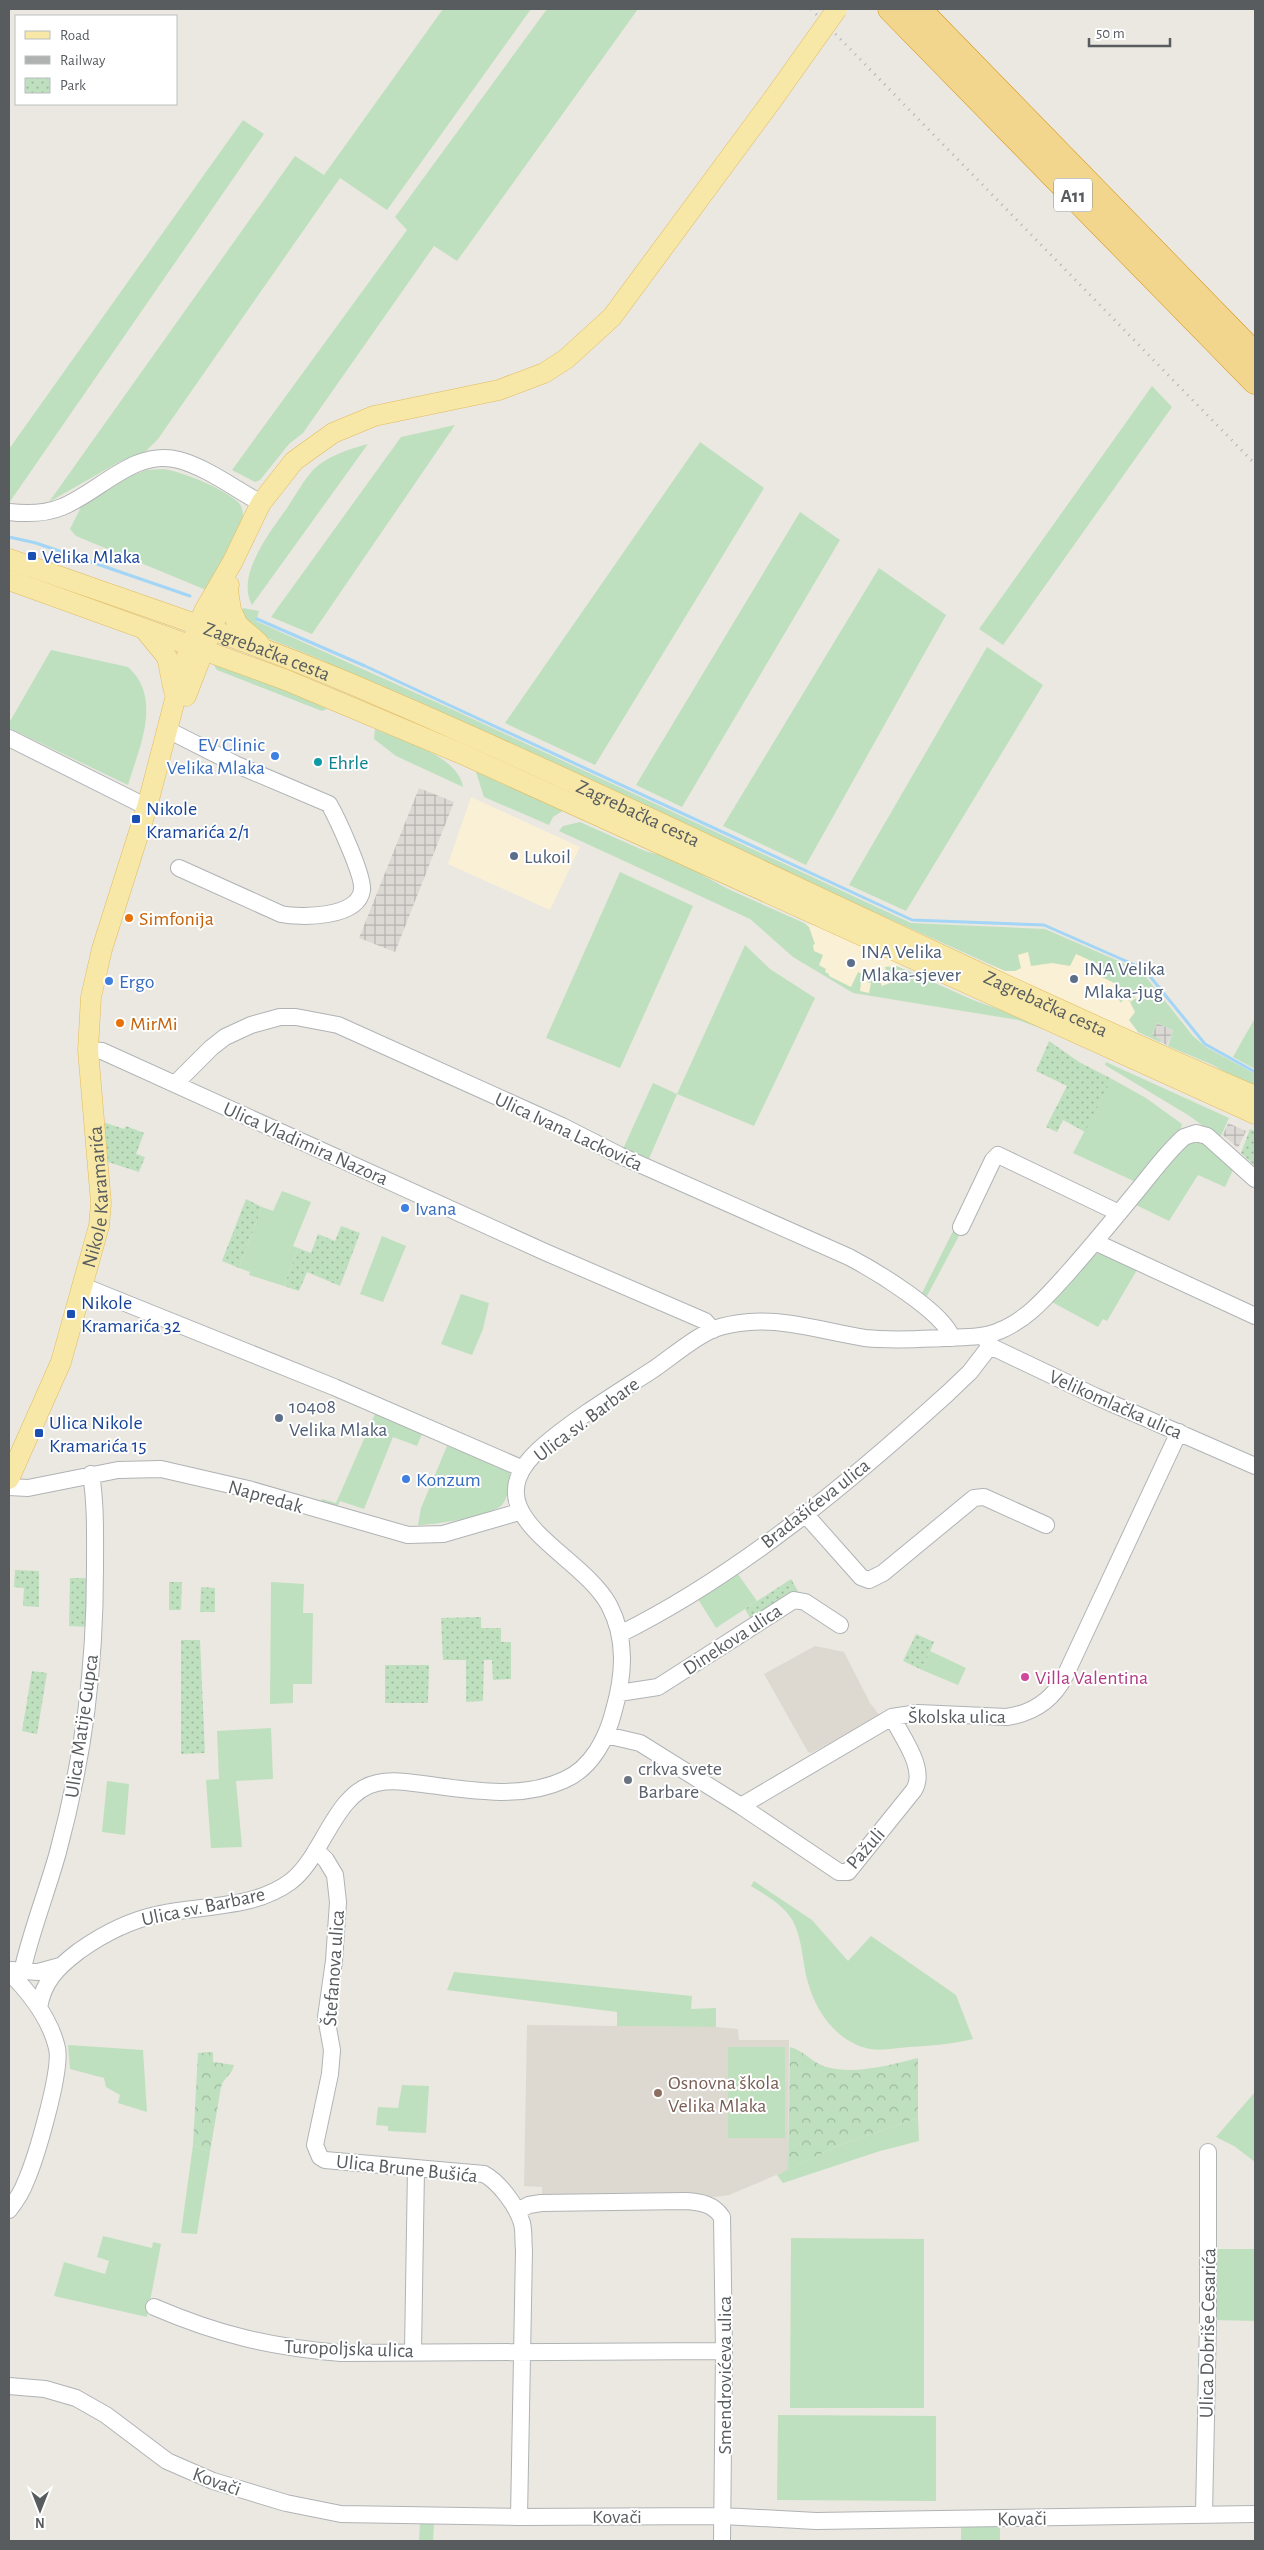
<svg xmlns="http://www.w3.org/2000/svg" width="1264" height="2550" font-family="'Alegreya Sans',sans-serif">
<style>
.commercial{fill:#faf0d5}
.industrial{fill:url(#industrial-grid)}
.education{fill:#ddd9d1}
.grass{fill:#bfe0be}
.forest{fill:url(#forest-crowns)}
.park{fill:url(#park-dots)}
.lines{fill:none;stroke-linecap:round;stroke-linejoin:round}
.stream{stroke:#a3d5f7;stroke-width:3}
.minor-casing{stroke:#b0b3b6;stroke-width:18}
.major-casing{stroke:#e3bb5f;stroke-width:21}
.highway-casing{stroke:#d69414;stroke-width:25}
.minor{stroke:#fff;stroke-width:16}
.major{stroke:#f7e8a8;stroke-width:20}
.highway{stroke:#f3d68e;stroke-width:24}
.rail{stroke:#b0b1b1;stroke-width:3;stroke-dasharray:1 6;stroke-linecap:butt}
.major-bridge-casing{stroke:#e3bb5f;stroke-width:21;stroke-linecap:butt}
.major-bridge{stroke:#f7e8a8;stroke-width:20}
.transit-dot{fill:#1a4fb4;stroke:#fff;stroke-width:2}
.shop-dot{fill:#3f7fe0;stroke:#fff;stroke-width:2}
.culture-dot{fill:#0f9aa8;stroke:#fff;stroke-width:2}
.service-dot{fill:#5c6f8a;stroke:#fff;stroke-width:2}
.food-dot{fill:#e8710a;stroke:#fff;stroke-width:2}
.hotel-dot{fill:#d1479c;stroke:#fff;stroke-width:2}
.worship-dot{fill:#6b7280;stroke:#fff;stroke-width:2}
.education-dot{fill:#8d6e63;stroke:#fff;stroke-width:2}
.labels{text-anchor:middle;stroke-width:4;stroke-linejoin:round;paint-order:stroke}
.shield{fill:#fff;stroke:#8a8d8f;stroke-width:1}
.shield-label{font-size:19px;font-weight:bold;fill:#585c5f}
.transit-label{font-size:20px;fill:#164399;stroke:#fff;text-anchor:start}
.street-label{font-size:20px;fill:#585c5f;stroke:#fff}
.shop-label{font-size:20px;fill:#366cbe;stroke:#fff;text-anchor:start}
.culture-label{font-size:20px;fill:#0d838f;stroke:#fff;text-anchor:start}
.service-label{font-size:20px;fill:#4e5e75;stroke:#fff;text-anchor:start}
.food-label{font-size:20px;fill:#c56008;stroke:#fff;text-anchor:start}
.hotel-label{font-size:20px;fill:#b23c85;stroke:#fff;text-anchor:start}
.worship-label{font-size:20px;fill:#5b616d;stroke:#fff;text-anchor:start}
.education-label{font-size:20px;fill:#785e54;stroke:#fff;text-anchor:start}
</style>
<defs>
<pattern id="industrial-grid" width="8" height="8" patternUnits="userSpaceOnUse" patternTransform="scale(1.25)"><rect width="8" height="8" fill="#dcd9d4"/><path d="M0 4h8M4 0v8" fill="none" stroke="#b5b3af"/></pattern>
<pattern id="forest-crowns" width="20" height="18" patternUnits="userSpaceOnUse" patternTransform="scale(1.25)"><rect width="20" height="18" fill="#bfe0be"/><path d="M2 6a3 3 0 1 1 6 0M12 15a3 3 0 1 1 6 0" fill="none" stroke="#9eb99e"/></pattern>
<pattern id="park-dots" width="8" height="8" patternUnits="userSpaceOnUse" patternTransform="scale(1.25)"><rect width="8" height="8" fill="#bfe0be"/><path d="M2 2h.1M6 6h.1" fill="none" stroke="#9eb99e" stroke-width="1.8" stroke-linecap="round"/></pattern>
</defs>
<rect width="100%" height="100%" fill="#eae8e0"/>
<path class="commercial" d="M 471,797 L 580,847 L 550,910 L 448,864 Z
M 803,924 L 826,927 L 876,950 L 907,970 L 896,999 L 853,992 L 795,957 Z
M 1014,931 L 1049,936 L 1049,938 L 1063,938 L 1159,1000 L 1141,1033 L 1118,1028 L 1024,986 L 993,966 Z"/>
<path class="industrial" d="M 419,788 L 454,802 L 395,952 L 359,938 Z
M 1157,1023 L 1173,1030 L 1167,1045 L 1151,1038 Z
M 1228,1123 L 1246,1131 L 1238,1148 L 1223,1135 Z"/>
<path class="education" d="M 815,1646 L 844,1652 L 870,1703 L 880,1716 L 811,1753 L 808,1752 L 764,1674 Z
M 527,2025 L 716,2027 L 738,2029 L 739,2040 L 789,2040 L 788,2170 L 729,2195 L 715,2197 L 542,2194 L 542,2187 L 524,2186 Z"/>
<path class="grass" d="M 443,9 L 531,9 L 387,210 L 340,178 L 158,439 L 146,451 L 119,462 L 49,502 L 295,156 L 324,175 Z
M 547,9 L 638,9 L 457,261 L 434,246 L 303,433 L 289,444 L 260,480 L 255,482 L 232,470 L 407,230 L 395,217 Z
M 243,120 L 264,134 L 9,503 L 9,449 Z
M 1152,386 L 1172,407 L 1003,645 L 979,629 Z
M 455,425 L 312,634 L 271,617 L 401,437 Z
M 700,442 L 764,488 L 595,765 L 505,723 Z
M 368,444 L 252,605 C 235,574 272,530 289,505 C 296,494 304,480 313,470 C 327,456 349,449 368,444 Z
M 163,469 C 182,471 224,489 238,502 C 243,507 243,513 243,520 L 206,590 L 76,536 L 70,529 L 82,505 L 130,476 L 146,470 Z
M 800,512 L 840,540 L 682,807 L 636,785 Z
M 879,568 L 946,615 L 806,865 L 723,826 Z
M 243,608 L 259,611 L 256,621 L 458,712 L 911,923 L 1045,929 L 1130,966 L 1129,970 L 1131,971 L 1133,968 L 1142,972 L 1193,1036 L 1206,1047 L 1255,1074 L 1255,1089 L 1213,1065 L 1168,1046 L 1173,1030 L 1157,1023 L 1152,1035 L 1161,1040 L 1160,1042 L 1138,1032 L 1129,1020 L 1135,1012 L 1130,1002 L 1136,998 L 1139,1003 L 1144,999 L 1137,989 L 1133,992 L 1135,997 L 1129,1001 L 1126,995 L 1121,1003 L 1116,995 L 1120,986 L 1094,973 L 1098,964 L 1076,954 L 1070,966 L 1052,963 L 1031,966 L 1028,952 L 1018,955 L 1021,968 L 1015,971 L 1005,971 L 394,696 L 322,660 L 257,634 L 240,618 Z
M 987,647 L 1043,685 L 906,911 L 849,885 Z
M 51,650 L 128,667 C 163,698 139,748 128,785 L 9,728 L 9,723 Z
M 214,665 L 221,665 L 284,688 L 327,709 L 322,711 L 217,670 Z
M 375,729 C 402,741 458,755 463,787 L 396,756 L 374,739 Z
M 475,769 L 564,810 L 553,817 L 549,825 L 484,797 Z
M 580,822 L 645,851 L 672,858 L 726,888 L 804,923 L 809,927 L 815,944 L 813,945 L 814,951 L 823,955 L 819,965 L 826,969 L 825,972 L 829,974 L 829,976 L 851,987 L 858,972 L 866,976 L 865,982 L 861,982 L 860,991 L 869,993 L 871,983 L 867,982 L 868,976 L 873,977 L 872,975 L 876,973 L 882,986 L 890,983 L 885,967 L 897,966 L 973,1000 L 1018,1016 L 1048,1031 L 1018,1020 L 853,993 L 793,957 L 750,919 L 559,831 L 563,826 Z
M 620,872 L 693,906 L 620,1068 L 546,1038 Z
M 745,945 L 770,969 L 815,998 L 754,1126 L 677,1094 L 648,1161 L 623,1149 L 653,1083 L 677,1094 Z
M 1255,1018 L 1255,1069 L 1233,1057 Z
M 1106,1062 L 1229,1118 L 1220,1138 L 1188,1115 L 1105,1065 Z
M 1112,1079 L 1146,1098 L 1182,1124 L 1179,1134 L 1138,1183 L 1073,1153 Z
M 1200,1138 L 1235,1166 L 1225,1187 L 1198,1175 L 1169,1221 L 1136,1205 L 1185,1142 Z
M 282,1191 L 311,1202 L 293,1246 L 298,1248 L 284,1286 L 249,1275 L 250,1272 L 239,1268 L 262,1207 L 273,1211 Z
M 954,1229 L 961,1232 L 927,1296 L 922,1293 Z
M 382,1236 L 406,1246 L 383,1302 L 360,1294 Z
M 1101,1253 L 1137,1270 L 1107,1321 L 1103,1319 L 1098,1327 L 1052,1302 L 1091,1256 Z
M 461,1294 L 489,1303 L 483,1329 L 472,1355 L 441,1344 Z
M 375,1414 L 422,1434 L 417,1446 L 393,1437 L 364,1509 L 340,1501 L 335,1512 L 319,1507 L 322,1499 L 336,1503 Z
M 447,1446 L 505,1467 L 509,1471 C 512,1480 508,1498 502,1505 C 491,1516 435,1525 418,1525 L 421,1508 Z
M 735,1570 L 757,1601 L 716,1628 L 696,1596 Z
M 271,1582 L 304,1584 L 303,1613 L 313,1613 L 312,1684 L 293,1684 L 293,1703 L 270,1704 Z
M 930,1651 L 966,1668 L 958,1685 L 922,1670 Z
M 271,1728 L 273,1779 L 236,1781 L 242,1847 L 211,1848 L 206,1780 L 219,1779 L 217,1731 Z
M 107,1781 L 129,1784 L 125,1835 L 102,1832 Z
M 754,1881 L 812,1920 L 848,1961 L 871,1936 L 956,1995 L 973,2039 C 952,2044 931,2046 909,2047 C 897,2048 882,2051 870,2049 C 836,2042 815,2011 807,1979 C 802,1959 802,1931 788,1914 C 778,1902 764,1894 751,1886 Z
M 454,1972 L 692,1996 L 691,2009 L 716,2008 L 716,2027 L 617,2026 L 617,2012 L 447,1990 Z
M 68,2045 L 143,2050 L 147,2112 L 118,2103 L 120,2095 L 106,2087 L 104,2078 L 70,2069 Z
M 728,2047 L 785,2047 L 785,2138 L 728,2138 Z
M 402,2085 L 429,2086 L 426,2133 L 388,2131 L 388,2126 L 376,2125 L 378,2107 L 398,2108 Z
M 1255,2092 L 1255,2162 L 1234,2146 L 1216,2137 Z
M 918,2118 L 919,2141 L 880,2151 L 783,2183 L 777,2175 L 837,2146 Z
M 193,2145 L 210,2152 L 197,2234 L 181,2233 Z
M 103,2236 L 152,2248 L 153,2242 L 161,2244 L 147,2317 L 54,2296 L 64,2262 L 105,2274 L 109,2261 L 97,2257 Z
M 791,2238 L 924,2239 L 924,2408 L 790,2408 Z
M 1216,2249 L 1255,2249 L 1255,2321 L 1214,2320 Z
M 778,2415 L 936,2416 L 936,2501 L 777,2500 Z
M 420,2523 L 434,2524 L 433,2541 L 419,2541 Z
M 961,2525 L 1000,2526 L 1000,2541 L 961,2541 Z"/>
<path class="forest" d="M 790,2047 C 804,2051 813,2063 826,2067 C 854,2075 891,2065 918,2058 L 918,2118 L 837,2146 L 788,2170 Z
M 213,2052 L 213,2062 L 234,2065 C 232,2075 224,2077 221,2087 L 210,2152 L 193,2145 L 198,2053 Z"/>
<path class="park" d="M 1049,1041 L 1079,1062 L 1112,1079 L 1085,1132 L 1063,1120 L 1057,1132 L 1046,1127 L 1067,1086 L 1036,1071 Z
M 103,1122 L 124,1129 L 126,1126 L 144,1133 L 136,1154 L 145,1157 L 139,1172 L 108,1162 Z
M 1250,1129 L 1255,1131 L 1255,1166 L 1241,1153 Z
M 246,1199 L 262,1207 L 239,1268 L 222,1261 Z
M 341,1226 L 360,1233 L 340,1286 L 307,1272 L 299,1291 L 284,1286 L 298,1248 L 311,1253 L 318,1234 L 335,1241 Z
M 15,1570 L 39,1571 L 39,1607 L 23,1606 L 24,1588 L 14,1587 Z
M 70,1578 L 94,1578 L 92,1627 L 69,1626 Z
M 791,1579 L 798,1591 L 752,1621 L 745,1609 Z
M 169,1582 L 182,1582 L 181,1610 L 169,1610 Z
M 201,1587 L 215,1588 L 215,1612 L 200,1612 Z
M 481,1617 L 481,1628 L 501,1628 L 501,1642 L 511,1642 L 511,1679 L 493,1680 L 492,1660 L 484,1660 L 483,1701 L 466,1702 L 466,1660 L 443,1660 L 441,1618 Z
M 916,1634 L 934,1642 L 922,1670 L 903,1661 Z
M 181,1640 L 200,1640 L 205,1753 L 181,1754 Z
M 385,1665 L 429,1665 L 428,1703 L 385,1703 Z
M 32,1671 L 47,1673 L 37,1734 L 22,1731 Z"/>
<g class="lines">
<path class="stream" d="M 9,537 L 36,543 L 190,596
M 257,619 L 365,666 L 912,920 L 1044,925 L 1144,969 L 1205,1044 L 1255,1072"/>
<g class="minor-casing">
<path id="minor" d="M 9,512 C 26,514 45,514 62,507 C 100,492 134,448 179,460 C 208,468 235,489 261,503
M 168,730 L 235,764 L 329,804 C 337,818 364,876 362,890 C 358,918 301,918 281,914 L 179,868
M 9,738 L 147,807
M 88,1050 L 102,1051 L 545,1252 L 705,1321 L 713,1330
M 175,1084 L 211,1048 L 225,1037 L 251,1025 L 280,1017 L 296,1017 L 338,1025 L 562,1126 L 619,1155 L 849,1257 C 874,1270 944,1312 952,1338
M 961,1227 L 993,1160 L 998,1155 L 1119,1213
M 1095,1242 L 1255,1316
M 83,1286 L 334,1387 L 521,1468
M 984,1337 L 990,1346 L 1097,1397 L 1255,1466
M 9,1487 L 28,1488 L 118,1470 L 161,1469 L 248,1489 L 408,1535 L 443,1534 L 519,1512
M 805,1514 L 861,1577 L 869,1580 L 883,1573 L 974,1498 L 984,1497 L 1046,1525
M 620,1634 C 739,1575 850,1482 948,1393 L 970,1372 L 990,1346
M 619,1693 L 658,1687 L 794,1600 L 805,1602 L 840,1625
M 606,1735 L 640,1743 L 741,1806 L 892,1717 L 918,1713 L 1007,1717 C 1033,1713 1053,1700 1065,1676 L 1179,1432
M 741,1806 L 839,1872 L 848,1872 L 914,1790 C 927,1769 902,1737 892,1717
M 316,1850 L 326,1860 L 335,1875 L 338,1902 L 334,1961 L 326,2017 L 332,2050 L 330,2074 L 315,2145 L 320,2157 L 325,2160 L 484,2174 C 499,2182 517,2206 522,2223 C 524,2231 523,2241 524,2250 L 519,2517
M 11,1970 L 38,1972 L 60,1966
M 9,1972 C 30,1993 50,2018 57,2048 C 62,2071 36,2158 26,2181 C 22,2192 16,2201 9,2210
M 22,1972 C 31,1931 47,1892 58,1852 C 84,1755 95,1669 95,1568 C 95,1536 96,1505 91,1474
M 39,2008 C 43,1981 58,1967 79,1951 C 103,1934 130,1920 160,1914 C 202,1905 253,1909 290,1882 C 323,1858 334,1792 377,1783 C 394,1779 413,1783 430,1785 C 473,1791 523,1799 564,1780 C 592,1768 607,1738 614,1710 C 624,1675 627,1639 609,1605 C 579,1550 464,1514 543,1446 C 577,1417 617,1393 654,1369 C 673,1356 693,1338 714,1329 C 725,1325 738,1323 749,1322 C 788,1319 827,1332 865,1338 C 892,1341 919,1339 946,1338 C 963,1337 983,1338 999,1331 C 1027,1320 1047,1296 1067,1274 C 1091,1247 1114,1219 1137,1191 C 1152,1173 1166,1153 1184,1137 L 1196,1133 L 1207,1136 L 1255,1179
M 517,2211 L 529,2205 L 541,2203 L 686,2201 C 701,2202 713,2204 722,2217 L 724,2351 L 722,2541
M 154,2307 C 219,2335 271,2347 341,2353 L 724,2351
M 413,2351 L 416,2168
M 9,2386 L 45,2389 L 76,2398 L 106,2415 L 167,2461 L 213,2481 L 286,2503 L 341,2514 L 519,2517 L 723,2516 L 816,2521 L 1255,2514
M 1204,2514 L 1208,2320 L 1208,2152"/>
</g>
<g class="major-casing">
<g id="major">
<path id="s1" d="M 9,559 C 122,599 238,636 349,683 C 654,813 950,966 1255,1096"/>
<path d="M 9,580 L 286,680 L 462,754 L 1255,1114"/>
<path d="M 228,591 L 231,610 L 238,625 L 259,643"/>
<path d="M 144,629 L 167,657 L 174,691"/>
<path d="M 186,696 L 229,585"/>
<path id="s2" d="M 9,1479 L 61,1362 L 99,1226 L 101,1203 L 88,1050 L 91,997 L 102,949 L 147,807 L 185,661 L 204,611 L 232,563 L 261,503 L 294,461 L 333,433 L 374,416 L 499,390 L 544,373 L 566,359 L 612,317 L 773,99"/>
</g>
</g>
<g class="highway-casing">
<path id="highway" d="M 890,9 L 1255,382
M 919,9 L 1255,354"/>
</g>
<use href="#minor" class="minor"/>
<use href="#major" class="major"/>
<use href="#highway" class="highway"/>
<path class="rail" d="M 811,9 L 1255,464"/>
<g class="major-bridge-casing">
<path id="major-bridge" d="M 773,99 L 837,9"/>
</g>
<use href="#major-bridge" class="major-bridge"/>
</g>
<g class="transit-dot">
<rect x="27" y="551" width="10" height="10" rx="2.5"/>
<rect x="131" y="814" width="10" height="10" rx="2.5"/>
<rect x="66" y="1309" width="10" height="10" rx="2.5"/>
<rect x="34" y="1428" width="10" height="10" rx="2.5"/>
</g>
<g class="shop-dot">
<circle cx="275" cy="756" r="5"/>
<circle cx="109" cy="981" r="5"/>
<circle cx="405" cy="1208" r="5"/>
<circle cx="406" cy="1479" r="5"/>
</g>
<circle class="culture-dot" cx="318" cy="762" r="5"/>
<g class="service-dot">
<circle cx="514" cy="856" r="5"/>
<circle cx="851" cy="963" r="5"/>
<circle cx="1074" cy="979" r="5"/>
<circle cx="279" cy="1418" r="5"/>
</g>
<g class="food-dot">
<circle cx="129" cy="918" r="5"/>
<circle cx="120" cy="1023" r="5"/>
</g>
<circle class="hotel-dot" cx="1025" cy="1677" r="5"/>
<circle class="worship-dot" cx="628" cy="1780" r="5"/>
<circle class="education-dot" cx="658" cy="2093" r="5"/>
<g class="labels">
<rect class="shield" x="1054" y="178.5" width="38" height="33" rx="4"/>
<g class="shield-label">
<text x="1073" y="202">A11</text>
</g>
<g class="transit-label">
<text x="42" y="563">Velika Mlaka</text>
<text x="146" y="815">Nikole<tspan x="146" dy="23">Kramarića 2/1</tspan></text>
<text x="81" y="1309">Nikole<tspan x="81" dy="23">Kramarića 32</tspan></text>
<text x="49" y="1429">Ulica Nikole<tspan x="49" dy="23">Kramarića 15</tspan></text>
</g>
<g class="street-label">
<text dy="7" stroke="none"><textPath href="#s1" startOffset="274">Zagrebačka cesta</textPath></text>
<text dy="7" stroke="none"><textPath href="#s1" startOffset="679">Zagrebačka cesta</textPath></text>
<text dy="7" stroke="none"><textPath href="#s1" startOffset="1129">Zagrebačka cesta</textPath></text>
<text transform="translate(569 1131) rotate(25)" y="7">Ulica Ivana Lackovića</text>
<text transform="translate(306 1143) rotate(24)" y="7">Ulica Vladimira Nazora</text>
<text dy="7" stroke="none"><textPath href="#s2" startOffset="298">Nikole Karamarića</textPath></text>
<text transform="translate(1116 1404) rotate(24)" y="7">Velikomlačka ulica</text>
<text transform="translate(586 1419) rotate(-37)" y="7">Ulica sv. Barbare</text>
<text transform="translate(266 1496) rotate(16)" y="7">Napredak</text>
<text transform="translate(815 1503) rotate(-38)" y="7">Bradašićeva ulica</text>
<text transform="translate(732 1639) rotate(-33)" y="7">Dinekova ulica</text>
<text x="957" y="1723">Školska ulica</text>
<text transform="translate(81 1726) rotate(-82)" y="7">Ulica Matije Gupca</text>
<text transform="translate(865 1848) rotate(-49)" y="7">Pažuli</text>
<text transform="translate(203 1906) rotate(-12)" y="7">Ulica sv. Barbare</text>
<text transform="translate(333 1968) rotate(-86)" y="7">Štefanova ulica</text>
<text transform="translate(407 2168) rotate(6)" y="7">Ulica Brune Bušića</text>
<text transform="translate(1207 2333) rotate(-89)" y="7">Ulica Dobriše Cesarića</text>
<text transform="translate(349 2348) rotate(2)" y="7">Turopoljska ulica</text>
<text transform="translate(724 2375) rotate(-90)" y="7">Smendrovićeva ulica</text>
<text transform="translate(217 2481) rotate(20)" y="7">Kovači</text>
<text x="617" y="2523">Kovači</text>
<text transform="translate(1022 2518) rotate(-1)" y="7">Kovači</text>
</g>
<g class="shop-label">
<text x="265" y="751" text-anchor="end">EV Clinic<tspan x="265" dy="23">Velika Mlaka</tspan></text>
<text x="119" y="988">Ergo</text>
<text x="415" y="1215">Ivana</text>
<text x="416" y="1486">Konzum</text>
</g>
<g class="culture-label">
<text x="328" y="769">Ehrle</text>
</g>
<g class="service-label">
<text x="524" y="863">Lukoil</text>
<text x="861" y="958">INA Velika<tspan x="861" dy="23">Mlaka-sjever</tspan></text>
<text x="1084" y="975">INA Velika<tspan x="1084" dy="23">Mlaka-jug</tspan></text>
<text x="289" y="1413">10408<tspan x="289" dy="23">Velika Mlaka</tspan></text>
</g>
<g class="food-label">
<text x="139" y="925">Simfonija</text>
<text x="130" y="1030">MirMi</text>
</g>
<g class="hotel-label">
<text x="1035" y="1684">Villa Valentina</text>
</g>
<g class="worship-label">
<text x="638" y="1775">crkva svete<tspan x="638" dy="23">Barbare</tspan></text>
</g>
<g class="education-label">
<text x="668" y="2089">Osnovna škola<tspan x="668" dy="23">Velika Mlaka</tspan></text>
</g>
</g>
<rect width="1264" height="2550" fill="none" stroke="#585c5f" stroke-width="20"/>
<rect x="15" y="15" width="162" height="90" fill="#ffffff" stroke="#bcbebf"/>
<rect x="25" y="31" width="25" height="8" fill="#f7e8a8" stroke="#bcbebf"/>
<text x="60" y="40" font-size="15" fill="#585c5f">Road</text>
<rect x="25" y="56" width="25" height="8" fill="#b0b1b1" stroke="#bcbebf"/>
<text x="60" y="65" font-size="15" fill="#585c5f">Railway</text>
<rect x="25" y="78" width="25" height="15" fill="url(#park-dots)" stroke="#bcbebf"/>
<text x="60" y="90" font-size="15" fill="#585c5f">Park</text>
<g transform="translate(40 2510) rotate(180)" stroke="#ffffff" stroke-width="4" paint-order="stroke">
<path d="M0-4L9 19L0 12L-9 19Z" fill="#585c5f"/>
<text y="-8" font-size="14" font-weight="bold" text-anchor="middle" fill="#585c5f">N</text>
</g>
<path d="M1089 38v8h81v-8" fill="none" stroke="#585c5f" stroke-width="2.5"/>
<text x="1096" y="38" font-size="15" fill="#585c5f" stroke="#ffffff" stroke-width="4" paint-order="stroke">50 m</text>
</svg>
